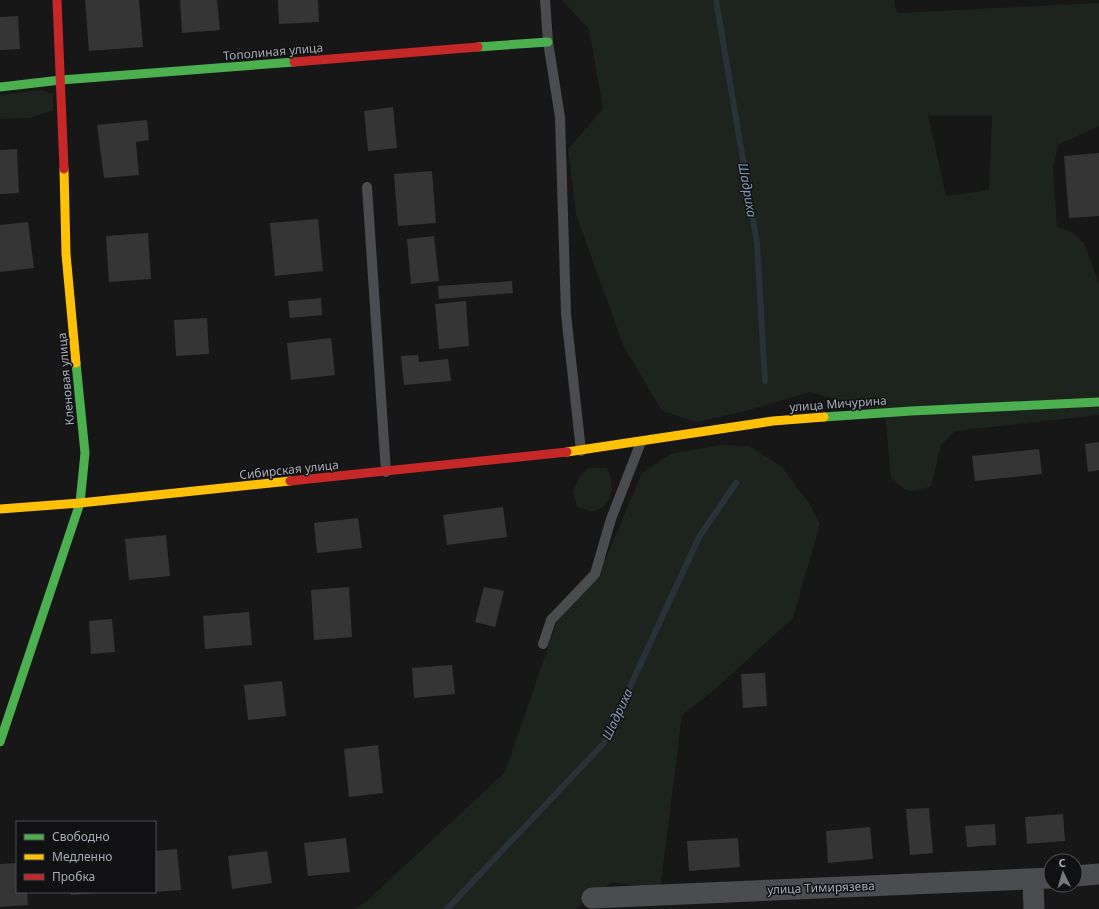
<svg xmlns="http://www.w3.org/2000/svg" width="1099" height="909" font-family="'Noto Sans',sans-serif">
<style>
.green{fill:#1d241e;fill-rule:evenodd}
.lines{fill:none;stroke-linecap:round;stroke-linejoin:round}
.stream{stroke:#2a3239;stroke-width:6}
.building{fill:#353536}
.lane{stroke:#4b4c50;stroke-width:10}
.street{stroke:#4b4c50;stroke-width:21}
.fast{stroke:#4caf50;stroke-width:9}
.slow{stroke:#ffc107;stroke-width:9}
.jam{stroke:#c62828;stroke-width:9}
.labels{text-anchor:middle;stroke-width:3;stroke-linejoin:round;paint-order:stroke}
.street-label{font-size:12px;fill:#a8adb8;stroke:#111113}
.water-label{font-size:13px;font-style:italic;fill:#7f9bb3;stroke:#111113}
</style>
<rect width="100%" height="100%" fill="#171717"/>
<path class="green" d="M 562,0 L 894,0 L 897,13 L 1099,3 L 1099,126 L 1058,145 L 1053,168 L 1057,227 L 1072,232 L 1084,243 L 1099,284 L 1099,415 L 955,431 L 941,445 L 931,486 C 910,494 907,493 891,478 L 885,413 L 810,392 L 745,411 L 697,422 L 662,411 L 623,345 L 576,214 L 568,149 L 603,109 L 589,29 ZM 928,115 L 992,115 L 989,190 L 946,196 Z
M 42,90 L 53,94 L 53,110 L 29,118 L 0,119 L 0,95 Z
M 721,445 L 749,446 L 781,466 L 809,503 L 820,524 L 793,618 L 712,692 L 682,715 L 660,890 L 612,882 L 576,909 L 356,909 L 369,899 L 505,772 L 556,624 L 606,558 L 642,473 L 671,454 Z
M 589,468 L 607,468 C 613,481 615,496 603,507 C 601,509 595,510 592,512 L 577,506 L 573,491 L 579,478 Z"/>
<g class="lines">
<path class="stream" d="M 716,0 L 757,243 L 765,381
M 447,909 L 604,743 L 699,537 L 736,483"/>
</g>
<path class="building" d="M 85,0 L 139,0 L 143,47 L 89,51 Z
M 180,0 L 217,0 L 220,30 L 182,33 Z
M 278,0 L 318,0 L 319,22 L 279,24 Z
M 18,16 L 20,49 L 0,50 L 0,17 Z
M 393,107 L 397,148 L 368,151 L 364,111 Z
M 147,120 L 149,140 L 136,142 L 139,175 L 104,178 L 97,125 Z
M 17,149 L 19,193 L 0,194 L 0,150 Z
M 1099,153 L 1099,216 L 1069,218 L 1064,156 Z
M 432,171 L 436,223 L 398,226 L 394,174 Z
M 318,219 L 323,271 L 275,276 L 270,223 Z
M 28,222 L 34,268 L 0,272 L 0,225 Z
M 148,233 L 151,279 L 109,282 L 106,236 Z
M 434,236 L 439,281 L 411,284 L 407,239 Z
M 512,281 L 513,293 L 439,299 L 438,286 Z
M 321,298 L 322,315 L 290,318 L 288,301 Z
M 466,301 L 469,346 L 439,349 L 435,304 Z
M 207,318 L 209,354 L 176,356 L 174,320 Z
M 331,338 L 335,375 L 291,380 L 287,343 Z
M 418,355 L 419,362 L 448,359 L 451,381 L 404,385 L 401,356 Z
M 1099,442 L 1099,470 L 1088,472 L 1085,444 Z
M 1039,449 L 1042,474 L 975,481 L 972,456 Z
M 503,507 L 507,537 L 447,545 L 443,515 Z
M 358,518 L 362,548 L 317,553 L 314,523 Z
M 166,535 L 170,576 L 129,580 L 125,539 Z
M 349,587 L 352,637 L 314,640 L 311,590 Z
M 484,587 L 504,591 L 495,627 L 475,622 Z
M 249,612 L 252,645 L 205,649 L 203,616 Z
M 112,619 L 115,652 L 91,654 L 89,621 Z
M 452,665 L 455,694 L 414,698 L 412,668 Z
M 765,673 L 767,706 L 743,708 L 741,674 Z
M 282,681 L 286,716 L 248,720 L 244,685 Z
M 378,745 L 383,793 L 349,797 L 344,749 Z
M 929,808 L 933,853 L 910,855 L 906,809 Z
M 1063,814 L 1065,841 L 1027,844 L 1025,817 Z
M 995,824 L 996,845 L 967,847 L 965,826 Z
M 870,827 L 873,859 L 828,863 L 826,831 Z
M 346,838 L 350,872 L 308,876 L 304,843 Z
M 738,838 L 740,867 L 689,871 L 687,841 Z
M 177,849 L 181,890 L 155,892 L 155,851 Z
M 267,851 L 272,883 L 232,889 L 228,856 Z
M 17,863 L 17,892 L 27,892 L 28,905 L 0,907 L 0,864 Z
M 71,892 L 95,892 L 95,893 L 71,895 Z"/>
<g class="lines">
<path class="lane" d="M 545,0 L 548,42 L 560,117 L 566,314 L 581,451
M 367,187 L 386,472
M 543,644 L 551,620 L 595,574 L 611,519 L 641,442"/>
<path class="street" d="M 1075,876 L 1099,874
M 1033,880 L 1034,909
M 592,898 L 1051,878"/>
<path class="fast" d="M 478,47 L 548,42
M 0,87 L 61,80 L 294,62
M 824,417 L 911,411 L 1099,402
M 0,742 L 80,503 L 85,453 L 76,363"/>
<path class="slow" d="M 64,169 L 66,254 L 76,363
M 567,452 L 773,421 L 824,417
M 0,509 L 80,503 L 290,481"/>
<path class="jam" d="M 57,0 L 64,169
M 294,62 L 478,47
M 290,481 L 567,452"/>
</g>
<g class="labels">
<g class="street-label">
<text transform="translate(273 52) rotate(-5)" y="4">Тополиная улица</text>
<text transform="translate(66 379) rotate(-95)" y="4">Кленовая улица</text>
<text transform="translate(838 404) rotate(-4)" y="4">улица Мичурина</text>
<text transform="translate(289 470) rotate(-6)" y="4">Сибирская улица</text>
<text transform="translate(821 888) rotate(-2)" y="4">улица Тимирязева</text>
</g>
<g class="water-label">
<text transform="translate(748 190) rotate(80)" y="5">Шадриха</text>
<text transform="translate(617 714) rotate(-65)" y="5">Шадриха</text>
</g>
</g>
<rect x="16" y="821" width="140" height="72" fill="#111113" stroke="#4d4f55"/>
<rect x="24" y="834" width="20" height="6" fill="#4caf50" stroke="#4d4f55"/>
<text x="52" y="841" font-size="12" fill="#a8adb8">Свободно</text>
<rect x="24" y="854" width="20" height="6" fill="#ffc107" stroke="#4d4f55"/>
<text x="52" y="861" font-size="12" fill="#a8adb8">Медленно</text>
<rect x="24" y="874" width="20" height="6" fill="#c62828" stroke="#4d4f55"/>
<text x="52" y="881" font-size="12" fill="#a8adb8">Пробка</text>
<g transform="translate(1063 873) rotate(355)"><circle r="19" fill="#111113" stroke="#4d4f55"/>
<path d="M0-3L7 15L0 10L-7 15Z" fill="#757880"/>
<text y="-6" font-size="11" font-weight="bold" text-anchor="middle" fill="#a8adb8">С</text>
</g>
</svg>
